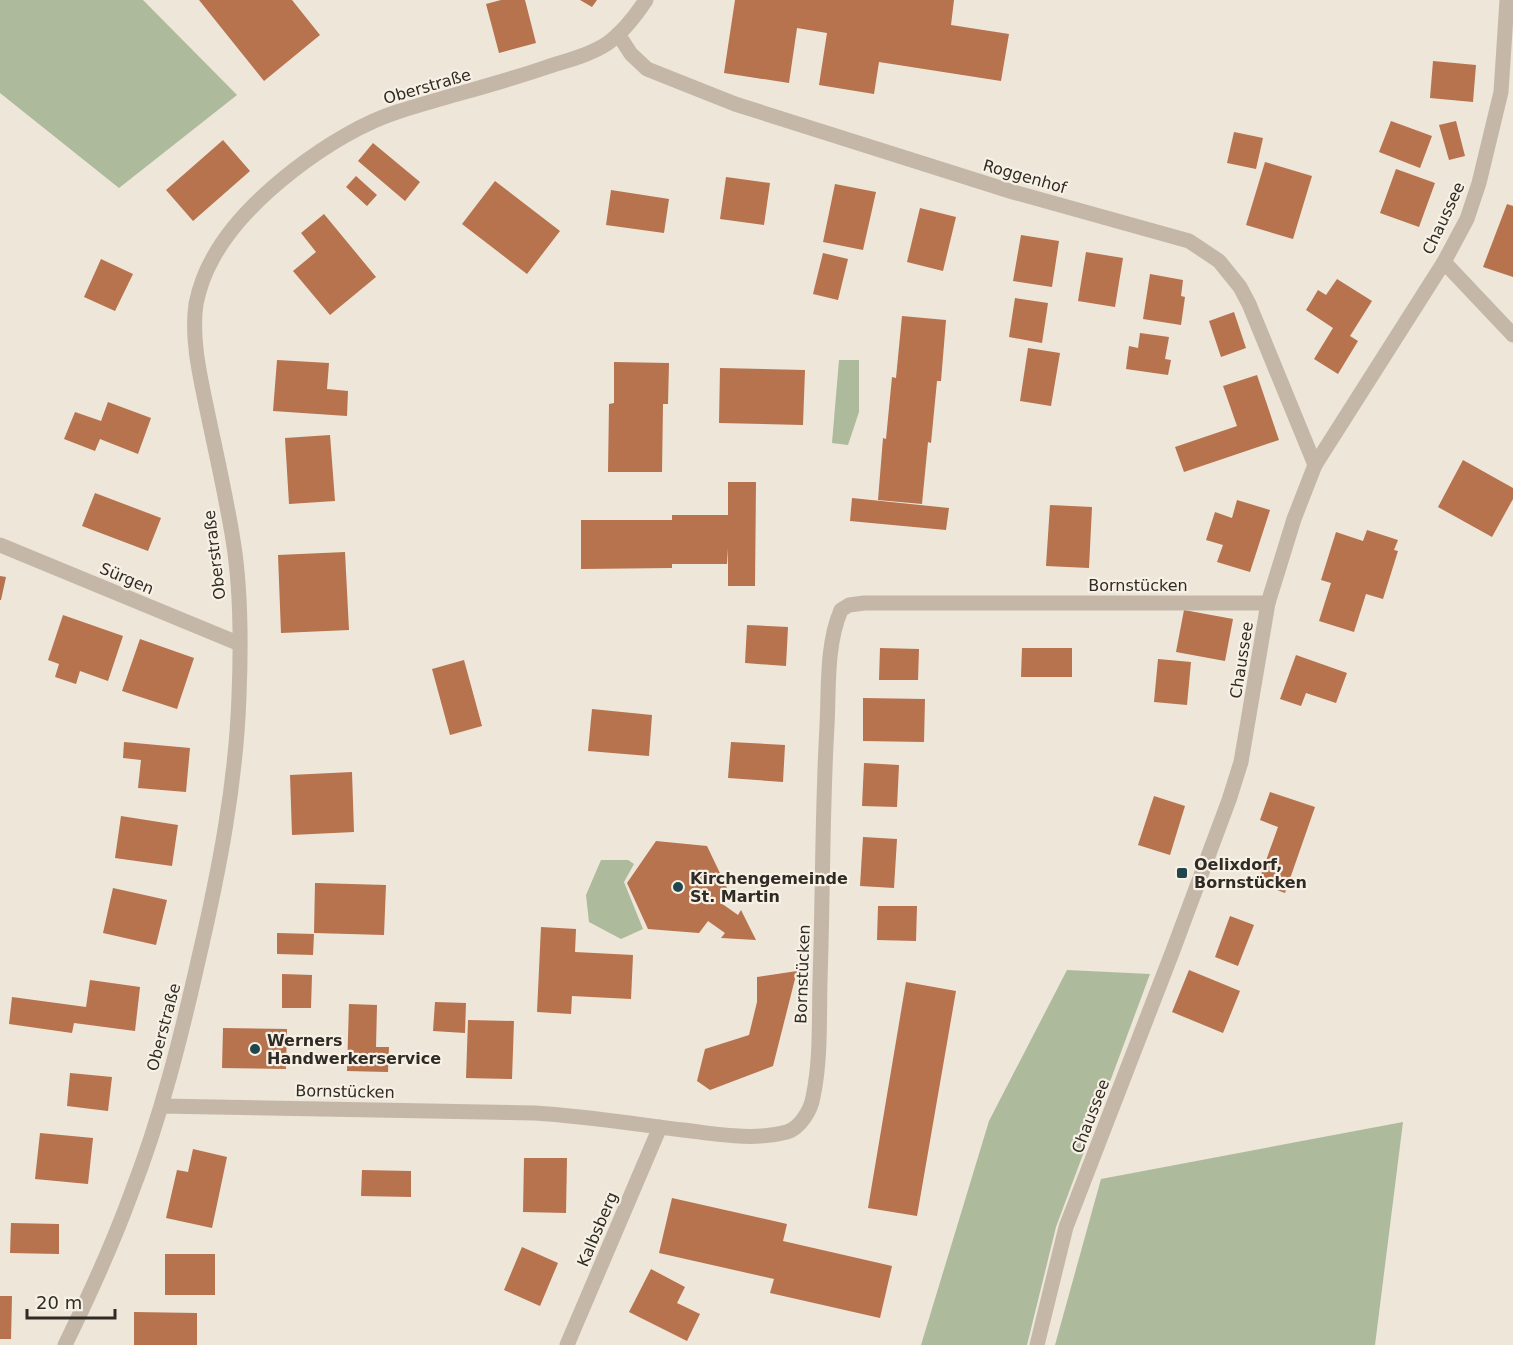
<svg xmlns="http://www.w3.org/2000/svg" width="1513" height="1345" font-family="'DejaVu Sans',sans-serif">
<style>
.green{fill:#adba9b}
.building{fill:#b7724e}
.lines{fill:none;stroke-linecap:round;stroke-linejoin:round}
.minor{stroke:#c4b7a7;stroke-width:15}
.tertiary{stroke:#c4b7a7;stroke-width:15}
.poi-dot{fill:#21464d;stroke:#f6f0e5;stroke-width:2}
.labels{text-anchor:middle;stroke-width:4.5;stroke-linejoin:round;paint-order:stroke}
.street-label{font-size:16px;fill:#312b26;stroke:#f6f0e5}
.poi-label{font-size:16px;font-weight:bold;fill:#312b26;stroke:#f6f0e5;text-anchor:start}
</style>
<rect width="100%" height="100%" fill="#ede6d9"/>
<path class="green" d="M 0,0 L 143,0 L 237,95 L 119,188 L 0,93 Z
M 839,360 L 859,360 L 859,412 L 848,445 L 832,443 Z
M 601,860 L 628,860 L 634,864 L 624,882 L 643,929 L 621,939 L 589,922 L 586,895 Z
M 1067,970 L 1150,974 L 1056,1227 L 1027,1345 L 921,1345 L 989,1121 Z
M 1403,1122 L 1375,1345 L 1055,1345 L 1101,1179 Z"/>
<path class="building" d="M 199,0 L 292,0 L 320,35 L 264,81 Z
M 501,0 L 525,0 L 536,43 L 499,53 L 486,4 Z
M 580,0 L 597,0 L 592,7 Z
M 735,0 L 954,0 L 951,25 L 1009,34 L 1001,81 L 879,62 L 874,94 L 819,85 L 827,33 L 797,28 L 789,83 L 724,73 Z
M 1433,61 L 1476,65 L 1473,102 L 1430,98 Z
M 1391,121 L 1432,136 L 1420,168 L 1379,152 Z
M 1456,121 L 1465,156 L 1449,160 L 1439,125 Z
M 1234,132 L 1263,138 L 1256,169 L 1227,163 Z
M 223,140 L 250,171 L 193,221 L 166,190 Z
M 373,143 L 420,182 L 405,201 L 358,161 Z
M 1265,162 L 1312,176 L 1293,239 L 1246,225 Z
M 1396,169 L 1435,183 L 1419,227 L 1380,213 Z
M 356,176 L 377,195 L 367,206 L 346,187 Z
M 726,177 L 770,183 L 764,225 L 720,219 Z
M 495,181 L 560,231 L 527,274 L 462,224 Z
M 835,184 L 876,192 L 863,250 L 823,242 Z
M 611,190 L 669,199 L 664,233 L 606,225 Z
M 1507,204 L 1513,206 L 1513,277 L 1483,267 Z
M 920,208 L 956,217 L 943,271 L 907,262 Z
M 324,214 L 376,277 L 330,315 L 293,271 L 316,252 L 301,233 Z
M 1021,235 L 1059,241 L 1052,287 L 1013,281 Z
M 1086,252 L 1123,258 L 1115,307 L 1078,301 Z
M 823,253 L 848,259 L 838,300 L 813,294 Z
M 101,259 L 133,274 L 115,311 L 84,297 Z
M 1150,274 L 1183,280 L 1181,296 L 1185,297 L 1181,325 L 1143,319 Z
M 1337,279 L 1372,301 L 1350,336 L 1358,341 L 1338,374 L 1314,359 L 1333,328 L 1306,310 L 1318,290 L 1326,295 Z
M 1015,298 L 1048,303 L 1042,343 L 1009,337 Z
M 1234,312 L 1246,348 L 1221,357 L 1209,321 Z
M 902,316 L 946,320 L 941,381 L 937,381 L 931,443 L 928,442 L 922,504 L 878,500 L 883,438 L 886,439 L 892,377 L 896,378 Z
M 1140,333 L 1169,337 L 1165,359 L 1171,360 L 1168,375 L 1126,369 L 1129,346 L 1138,348 Z
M 1028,348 L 1060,353 L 1051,406 L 1020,401 Z
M 277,360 L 329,363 L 327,389 L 348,391 L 347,416 L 273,411 Z
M 614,362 L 669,363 L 668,404 L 663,404 L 662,472 L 608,472 L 609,404 L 614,403 Z
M 720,368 L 805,370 L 803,425 L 719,423 Z
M 1257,375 L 1279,440 L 1184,472 L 1175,447 L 1237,426 L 1223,386 Z
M 108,402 L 151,418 L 138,454 L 100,439 L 95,451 L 64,439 L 75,412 L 101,421 Z
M 330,435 L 335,501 L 289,504 L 285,438 Z
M 1463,460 L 1513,488 L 1513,499 L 1492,537 L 1438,507 Z
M 728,482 L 756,482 L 755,586 L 728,586 L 728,548 L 727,564 L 672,564 L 672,568 L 581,569 L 581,520 L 672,520 L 672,515 L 728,515 Z
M 95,493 L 161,518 L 148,551 L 82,526 Z
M 852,498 L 949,508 L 946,530 L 850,521 Z
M 1237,500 L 1270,510 L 1250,572 L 1217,562 L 1223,545 L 1206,540 L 1215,512 L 1232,518 Z
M 1050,505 L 1092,507 L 1089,568 L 1046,566 Z
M 1367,530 L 1398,540 L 1394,550 L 1398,551 L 1383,599 L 1366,594 L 1354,632 L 1319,621 L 1331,583 L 1321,580 L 1336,532 L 1363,541 Z
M 345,552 L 349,630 L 281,633 L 278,555 Z
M 0,576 L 6,577 L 1,600 L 0,600 Z
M 1184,610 L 1233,619 L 1225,661 L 1176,652 Z
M 63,615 L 123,636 L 108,681 L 80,671 L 76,684 L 55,677 L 59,664 L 48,660 Z
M 747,625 L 788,627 L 786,666 L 745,663 Z
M 140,639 L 194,658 L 177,709 L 122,691 Z
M 880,648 L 919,649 L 918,680 L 879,680 Z
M 1022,648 L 1072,648 L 1072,677 L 1021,677 Z
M 1296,655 L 1347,673 L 1336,703 L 1306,693 L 1301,706 L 1280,699 Z
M 1158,659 L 1191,662 L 1187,705 L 1154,702 Z
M 464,660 L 482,726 L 450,735 L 432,669 Z
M 863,698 L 925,699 L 924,742 L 863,741 Z
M 592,709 L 652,715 L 649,756 L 588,751 Z
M 124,742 L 190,748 L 186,792 L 138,788 L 141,760 L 123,758 Z
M 731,742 L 785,745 L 783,782 L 728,778 Z
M 864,763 L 899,765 L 897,807 L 862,806 Z
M 352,772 L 354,832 L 292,835 L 290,775 Z
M 1270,792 L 1315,807 L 1285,893 L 1258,883 L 1278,827 L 1260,820 Z
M 1154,796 L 1185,806 L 1170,855 L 1138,845 Z
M 121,816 L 178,825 L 172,866 L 115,858 Z
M 863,837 L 897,839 L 894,888 L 860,886 Z
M 656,841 L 707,846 L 729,892 L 721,903 L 738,915 L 741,910 L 756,940 L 721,938 L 725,933 L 708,921 L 699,933 L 648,929 L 627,883 Z
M 315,883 L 386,885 L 384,935 L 314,933 Z
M 113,888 L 167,900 L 156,945 L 103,933 Z
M 878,906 L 917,906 L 916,941 L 877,940 Z
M 1230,916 L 1254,925 L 1238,966 L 1215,957 Z
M 541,927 L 576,929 L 575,952 L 633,955 L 631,999 L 572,996 L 571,1014 L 537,1012 Z
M 277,933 L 314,934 L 313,955 L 277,954 Z
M 1189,970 L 1240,991 L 1223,1033 L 1172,1012 Z
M 797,971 L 773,1066 L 710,1090 L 697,1081 L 705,1049 L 749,1035 L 757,1002 L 757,977 Z
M 282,974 L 312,975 L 311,1008 L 282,1008 Z
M 90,980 L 140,987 L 135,1031 L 74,1023 L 72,1033 L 9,1024 L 12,997 L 86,1007 Z
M 906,982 L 956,991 L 917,1216 L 868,1208 Z
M 435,1002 L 466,1003 L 465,1033 L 433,1031 Z
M 349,1004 L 377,1005 L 376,1047 L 389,1047 L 388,1072 L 347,1071 Z
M 468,1020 L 514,1021 L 512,1079 L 466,1078 Z
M 223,1028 L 287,1029 L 286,1069 L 222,1068 Z
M 70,1073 L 112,1077 L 108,1111 L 67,1106 Z
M 40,1133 L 93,1138 L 88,1184 L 35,1179 Z
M 193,1149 L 227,1157 L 212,1228 L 166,1218 L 177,1170 L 188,1172 Z
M 524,1158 L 567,1158 L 566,1213 L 523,1212 Z
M 362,1170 L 411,1171 L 411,1197 L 361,1196 Z
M 672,1198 L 787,1224 L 783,1241 L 892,1266 L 880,1318 L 770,1293 L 774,1279 L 659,1253 Z
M 11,1223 L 59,1224 L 59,1254 L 10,1253 Z
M 522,1247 L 558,1263 L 540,1306 L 504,1290 Z
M 165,1254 L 215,1254 L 215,1295 L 165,1295 Z
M 651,1269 L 685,1287 L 677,1303 L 700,1314 L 687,1341 L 629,1312 Z
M 0,1296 L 12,1296 L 11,1339 L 0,1339 Z
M 134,1312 L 197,1313 L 197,1345 L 134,1345 Z"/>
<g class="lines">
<path class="minor" d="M 618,34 L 631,54 L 647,69 L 735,104 L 1013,192 L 1189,241 L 1219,261 L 1240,287 L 1249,304 L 1315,465
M 1444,262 L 1513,335
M 0,545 L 240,644
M 161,1106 L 535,1113 C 585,1116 634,1124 683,1130 C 717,1134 753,1141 787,1132 C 800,1128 811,1110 813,1097 C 821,1060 819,1018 820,980 C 823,895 822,811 827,726 C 829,688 826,645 841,610 L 849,605 L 864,603 L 1268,603
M 65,1345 C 89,1296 112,1246 131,1194 C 161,1117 181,1037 199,957 C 219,871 236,784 239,696 C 241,647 241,588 233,540 C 226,496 216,453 207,410 C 200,376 191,339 196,304 C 199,289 205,272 213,258 C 245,199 334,132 397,112 C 447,96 498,84 547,67 C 568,60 590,55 608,43 C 623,32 636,15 646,0
M 567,1345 L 660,1127"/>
<path class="tertiary" d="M 1037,1345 L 1066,1227 L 1172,953 L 1229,800 L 1241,762 L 1268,603 L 1294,519 L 1315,465 L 1444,262 L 1467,219 L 1479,183 L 1501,92 L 1507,0"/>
</g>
<g class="poi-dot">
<rect x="1176" y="867" width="12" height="12" rx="3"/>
<circle cx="678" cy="887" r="6"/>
<circle cx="255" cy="1049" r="6"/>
</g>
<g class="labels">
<g class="street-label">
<text transform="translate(427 86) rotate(-16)" y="6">Oberstraße</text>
<text transform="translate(1025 176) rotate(16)" y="6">Roggenhof</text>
<text transform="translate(1443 218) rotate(-65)" y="6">Chaussee</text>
<text transform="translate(214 555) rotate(-97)" y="6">Oberstraße</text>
<text transform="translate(127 578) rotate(23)" y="6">Sürgen</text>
<text x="1138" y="591">Bornstücken</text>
<text transform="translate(1241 660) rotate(-81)" y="6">Chaussee</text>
<text transform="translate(802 974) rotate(-88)" y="6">Bornstücken</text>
<text transform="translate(163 1027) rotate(-75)" y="6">Oberstraße</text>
<text transform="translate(345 1091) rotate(1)" y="6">Bornstücken</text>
<text transform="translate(1090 1116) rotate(-69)" y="6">Chaussee</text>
<text transform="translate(597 1229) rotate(-67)" y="6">Kalbsberg</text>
</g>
<g class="poi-label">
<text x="1194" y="870">Oelixdorf,<tspan x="1194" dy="18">Bornstücken</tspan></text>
<text x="690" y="884">Kirchengemeinde<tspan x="690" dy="18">St. Martin</tspan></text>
<text x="267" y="1046">Werners<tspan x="267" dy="18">Handwerkerservice</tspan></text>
</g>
</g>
<path d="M27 1309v9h88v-9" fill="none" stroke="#312b26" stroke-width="3"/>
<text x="36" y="1309" font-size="18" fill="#312b26" stroke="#f6f0e5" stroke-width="4.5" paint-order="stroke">20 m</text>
</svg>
